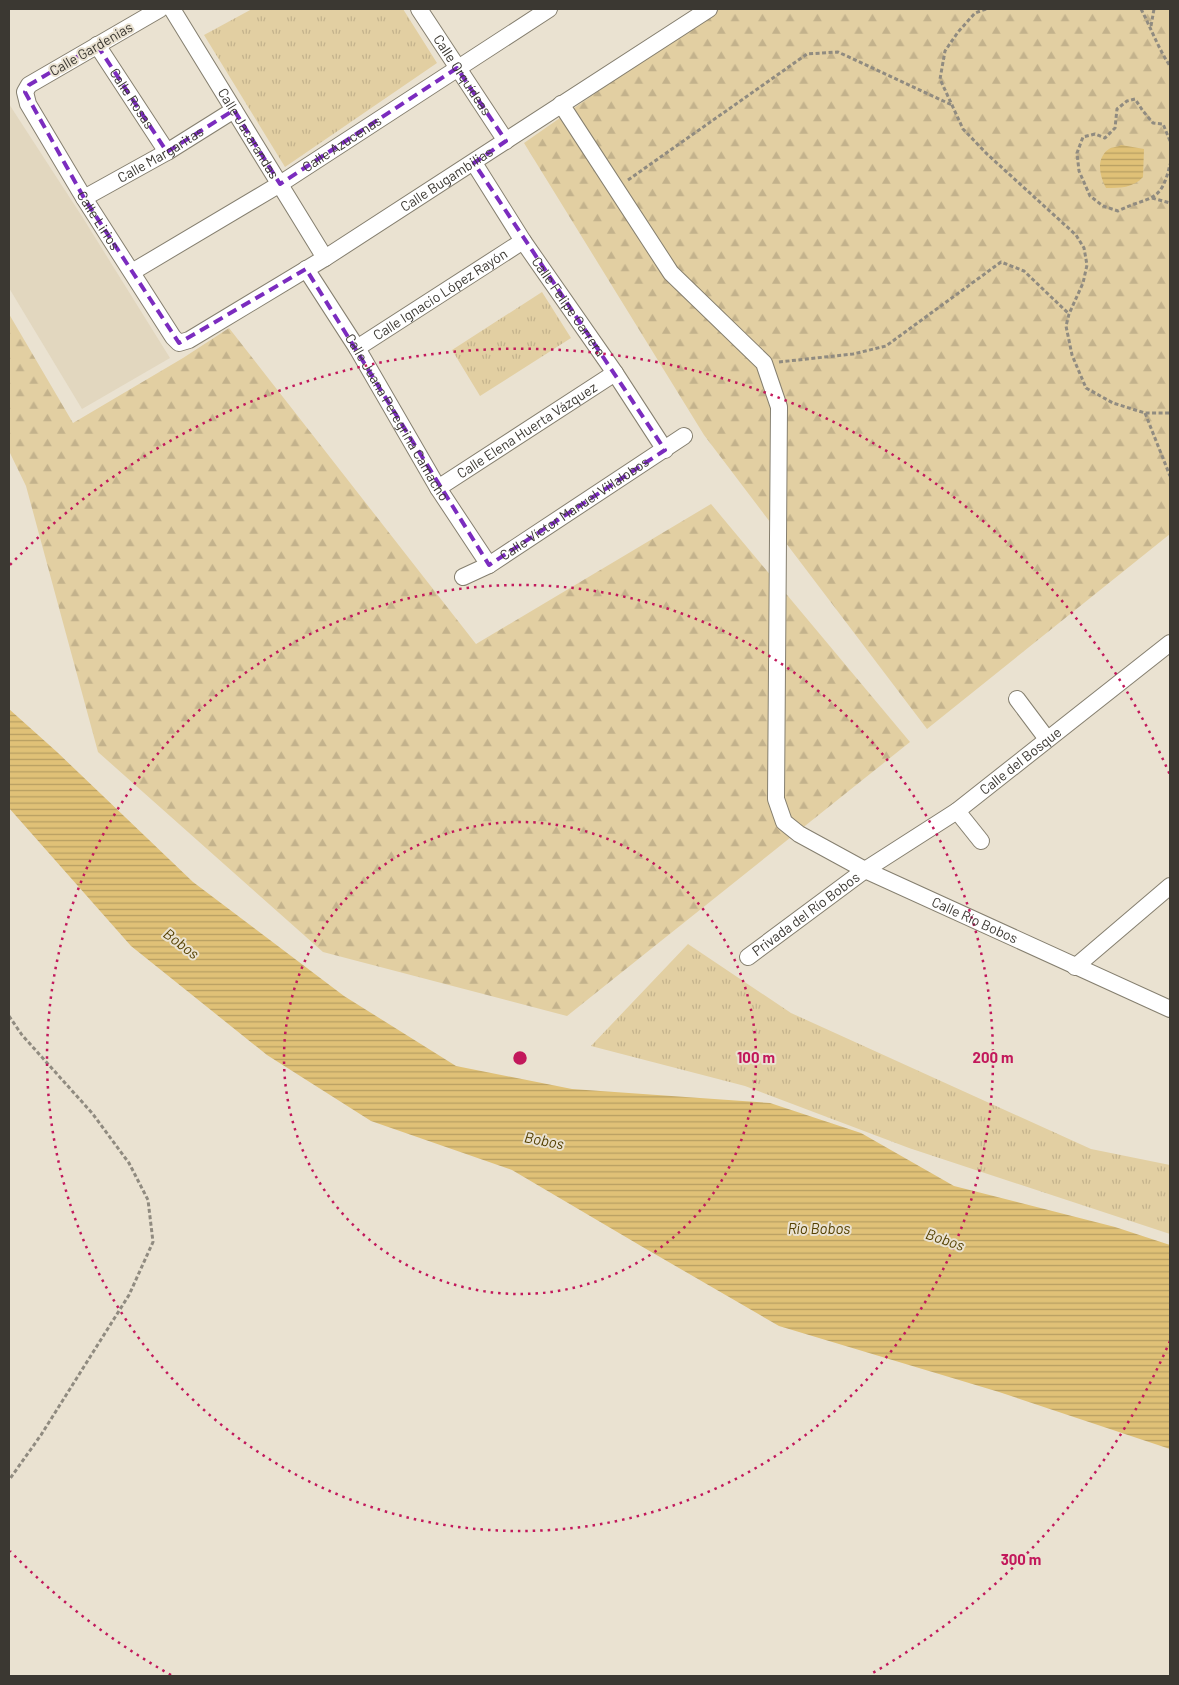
<svg xmlns="http://www.w3.org/2000/svg" width="1179" height="1685" font-family="Barlow,sans-serif">
<style>
.built{fill:#e2d7bf}
.grass{fill:url(#grass-tufts)}
.forest{fill:url(#forest-firs)}
.water{fill:url(#water-rules)}
.lines{fill:none;stroke-linecap:round;stroke-linejoin:round}
.minor-casing{stroke:#857f6f;stroke-width:18}
.path{stroke:#908b80;stroke-width:3;stroke-dasharray:4 2.5;stroke-linecap:butt}
.minor{stroke:#fff;stroke-width:16}
.marked{fill:none;stroke:#7b2cbf;stroke-width:4;stroke-dasharray:10 6;stroke-linejoin:round}
.ring{fill:none;stroke:#c2185b;stroke-width:2.5;stroke-dasharray:2.5 5}
.labels{text-anchor:middle;stroke-width:4;stroke-linejoin:round;paint-order:stroke}
.street-label{font-size:14px;fill:#3b3832;stroke:#eae2d1}
.water-label{font-size:15px;font-style:italic;fill:#554102;stroke:#eae2d1}
.centre{fill:#c2185b;stroke:#eae2d1;stroke-width:2.5}
.ring-label{font-size:15px;text-anchor:middle;font-weight:bold;fill:#c2185b;stroke:#eae2d1;stroke-width:4;stroke-linejoin:round;paint-order:stroke}
</style>
<defs>
<pattern id="grass-tufts" width="24" height="20" patternUnits="userSpaceOnUse" patternTransform="scale(1.25)"><rect width="24" height="20" fill="#e2cfa2"/><path d="M3 7l-1-3M5 7V3M7 7l1-3M15 17l-1-3M17 17v-4M19 17l1-3" fill="none" stroke="#c3b28c"/></pattern>
<pattern id="forest-firs" width="22" height="20" patternUnits="userSpaceOnUse" patternTransform="scale(1.25)"><rect width="22" height="20" fill="#e2cfa2"/><path d="M5 1l3.5 6h-7zM16 11l3.5 6h-7z" fill="#c3b28c"/></pattern>
<pattern id="water-rules" width="6" height="5" patternUnits="userSpaceOnUse" patternTransform="scale(1.25)"><rect width="6" height="5" fill="#e0c177"/><path d="M0 2.5h6" fill="none" stroke="#b79e62"/></pattern>
</defs>
<rect width="100%" height="100%" fill="#eae2d1"/>
<path class="built" d="M 9,104 L 83,218 L 170,358 L 82,409 L 9,288 Z"/>
<path class="grass" d="M 252,9 L 403,9 L 437,63 L 285,167 L 204,35 Z
M 542,292 L 571,338 L 480,396 L 452,350 Z
M 688,944 L 791,1013 L 1091,1149 L 1170,1165 L 1170,1234 L 909,1148 L 745,1086 L 591,1046 Z"/>
<path class="forest" d="M 716,9 L 1170,9 L 1170,534 L 927,729 L 704,435 L 524,143 Z
M 9,314 L 73,423 L 183,358 L 229,328 L 476,644 L 711,504 L 910,742 L 567,1016 L 323,952 L 98,752 L 26,486 L 9,451 Z"/>
<path class="water" d="M 1121,145 L 1144,149 L 1143,177 C 1133,188 1120,188 1106,188 C 1100,176 1095,159 1109,149 C 1112,147 1118,147 1121,145 Z
M 9,709 L 57,752 L 193,882 L 344,996 L 456,1066 L 572,1089 L 770,1103 L 861,1133 L 954,1186 L 1115,1227 L 1170,1245 L 1170,1449 L 999,1392 L 779,1326 L 641,1246 L 512,1170 L 371,1121 L 267,1055 L 131,946 L 9,808 Z"/>
<g class="lines">
<g class="minor-casing">
<g id="minor">
<path id="s1" d="M 160,9 L 29,85 L 25,92 L 28,104 L 84,198 L 173,337 L 179,343 L 189,340 L 325,258 L 709,9"/>
<path id="s2" d="M 172,9 L 325,258"/>
<path id="s3" d="M 419,9 L 506,141"/>
<path id="s4" d="M 97,45 L 167,152"/>
<path id="s5" d="M 561,104 L 671,273 L 764,363 L 779,407 L 776,799 L 784,822 L 799,834 L 865,870 L 1170,1009"/>
<path id="s6" d="M 474,163 L 523,241 L 615,373 L 665,450"/>
<path id="s7" d="M 84,198 L 167,152 L 234,110"/>
<path id="s8" d="M 306,269 L 357,348 L 438,488 L 489,565"/>
<path id="s9" d="M 132,272 L 280,184 L 549,9"/>
<path id="s10" d="M 357,348 L 523,241"/>
<path id="s11" d="M 438,488 L 615,373"/>
<path id="s12" d="M 463,577 L 489,565 L 684,436"/>
<path d="M 1017,699 L 1047,739"/>
<path d="M 957,811 L 981,841"/>
<path id="s13" d="M 748,957 L 865,870 L 957,811 L 1170,643"/>
<path d="M 1075,967 L 1170,886"/>
</g>
</g>
<path class="path" d="M 986,9 L 975,13 L 958,32 L 945,51 L 940,79 L 963,129 L 987,154 L 1076,235 L 1084,248 L 1087,265 L 1083,283 L 1069,314 L 1066,326 L 1072,355 L 1086,388 L 1113,403 L 1145,413 L 1170,413
M 1141,9 C 1151,28 1158,48 1170,66
M 1151,26 L 1154,9
M 1170,141 L 1163,124 L 1153,123 L 1143,111 L 1135,99 L 1127,101 L 1117,109 L 1115,128 L 1105,138 L 1095,134 L 1083,137 L 1077,153 L 1079,171 L 1090,196 L 1103,206 L 1118,211 C 1150,195 1161,205 1170,164
M 628,180 L 807,54 L 838,52 L 952,105
M 1152,198 L 1170,203
M 779,362 L 853,354 L 886,346 L 1001,262 L 1024,271 L 1069,314
M 1145,413 L 1170,476
M 9,1016 L 22,1035 L 92,1113 L 129,1163 L 148,1200 L 153,1242 L 129,1295 L 41,1435 L 9,1480"/>
<use href="#minor" class="minor"/>
</g>
<path class="marked" d="M 97,45 L 167,152 L 234,110 L 280,184 L 457,68 L 506,141 L 474,163 L 665,450 L 489,565 L 306,269 L 179,343 L 84,198 L 25,92 L 29,85 Z"/>
<g class="ring">
<circle cx="520" cy="1058" r="236"/>
<circle cx="520" cy="1058" r="473"/>
<path d="M1170 1341A709 709 0 0 1 869 1675M171 1675A709 709 0 0 1 10 1551M10 565A709 709 0 0 1 1170 775"/>
</g>
<g class="labels">
<g class="street-label">
<text transform="translate(91 49) rotate(-30)" y="5">Calle Gardenias</text>
<text dy="5" stroke="none"><textPath href="#s3" startOffset="79">Calle Orquídeas</textPath></text>
<text dy="5" stroke="none"><textPath href="#s4" startOffset="64">Calle Rosas</textPath></text>
<text dy="5" stroke="none"><textPath href="#s2" startOffset="146">Calle Jacarandas</textPath></text>
<text dy="5" stroke="none"><textPath href="#s9" startOffset="246">Calle Azucenas</textPath></text>
<text dy="5" stroke="none"><textPath href="#s7" startOffset="88">Calle Margaritas</textPath></text>
<text dy="5" stroke="none"><textPath href="#s1" startOffset="769">Calle Bugambilias</textPath></text>
<text dy="5" stroke="none"><textPath href="#s1" startOffset="308">Calle Lirios</textPath></text>
<text dy="5" stroke="none"><textPath href="#s10" startOffset="99">Calle Ignacio López Rayón</textPath></text>
<text dy="5" stroke="none"><textPath href="#s6" startOffset="172">Calle Felipe Carrera</textPath></text>
<text dy="5" stroke="none"><textPath href="#s8" startOffset="174">Calle Juana Peregrina Camacho</textPath></text>
<text dy="5" stroke="none"><textPath href="#s11" startOffset="106">Calle Elena Huerta Vázquez</textPath></text>
<text dy="5" stroke="none"><textPath href="#s12" startOffset="131">Calle Víctor Manuel Villalobos</textPath></text>
<text dy="5" stroke="none"><textPath href="#s13" startOffset="336">Calle del Bosque</textPath></text>
<text dy="5" stroke="none"><textPath href="#s13" startOffset="72">Privada del Río Bobos</textPath></text>
<text dy="5" stroke="none"><textPath href="#s5" startOffset="1009">Calle Río Bobos</textPath></text>
</g>
<g class="water-label">
<text transform="translate(181 944) rotate(37)" y="5">Bobos</text>
<text transform="translate(544 1141) rotate(11)" y="5">Bobos</text>
<text x="819" y="1234">Río Bobos</text>
<text transform="translate(945 1240) rotate(19)" y="5">Bobos</text>
</g>
</g>
<circle cx="520" cy="1058" r="8" class="centre"/>
<g class="ring-label">
<text x="756" y="1063">100 m</text>
<text x="993" y="1063">200 m</text>
<text x="1021" y="1565">300 m</text>
</g>
<rect width="1179" height="1685" fill="none" stroke="#3b3832" stroke-width="20"/>
</svg>
